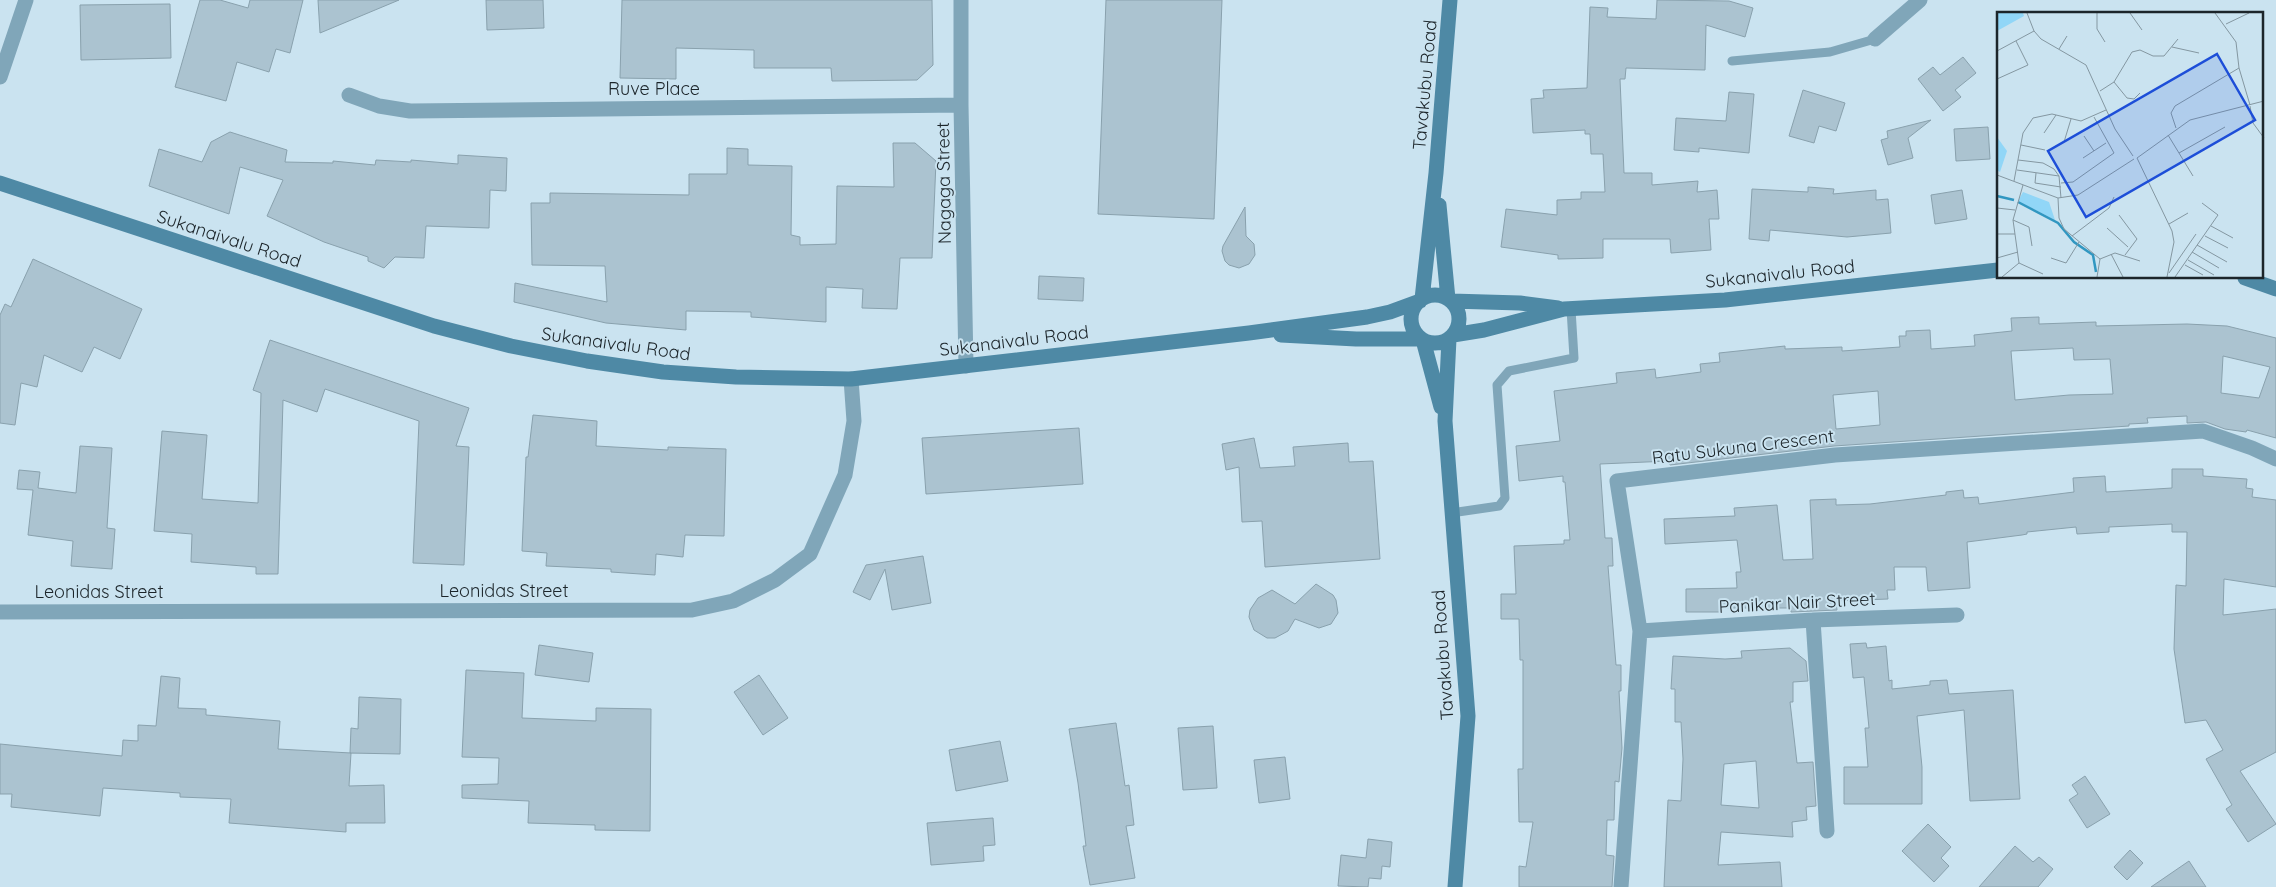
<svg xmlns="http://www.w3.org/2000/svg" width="2276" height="887" font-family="Quicksand,sans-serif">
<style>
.building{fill:#abc3d0;stroke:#89a1ad;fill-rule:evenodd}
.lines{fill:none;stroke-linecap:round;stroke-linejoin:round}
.service{stroke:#80a6b9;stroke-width:9}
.minor{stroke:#80a6b9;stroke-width:15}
.secondary{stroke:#4e89a5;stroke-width:15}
.labels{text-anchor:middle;stroke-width:4;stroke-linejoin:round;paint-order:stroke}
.street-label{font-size:18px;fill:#1c252a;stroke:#cae3f0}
.inset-river{fill:none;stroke:#3197c1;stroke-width:2.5}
.inset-road{fill:none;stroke:#8497a1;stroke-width:1}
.view{fill:#1d4ed8;fill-opacity:0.15;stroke:#1d4ed8;stroke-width:2.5}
.inset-edge{fill:none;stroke:#1c252a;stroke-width:2.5}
</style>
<rect width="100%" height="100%" fill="#cae3f0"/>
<path class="building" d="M 200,0 L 220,0 L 248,8 L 250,0 L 303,0 L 290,53 L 276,49 L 269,72 L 237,62 L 226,101 L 175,87 Z
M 318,0 L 399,0 L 320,33 Z
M 486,0 L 543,0 L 544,28 L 487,30 Z
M 622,0 L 932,0 L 933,65 L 917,80 L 832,81 L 831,68 L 754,68 L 754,50 L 676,48 L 676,79 L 620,78 Z
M 1106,0 L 1222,0 L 1214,219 L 1098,214 Z
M 1657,0 L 1729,1 L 1753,8 L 1745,37 L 1706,25 L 1705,70 L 1626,68 L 1625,79 L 1620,79 L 1624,173 L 1652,173 L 1652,185 L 1698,181 L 1697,192 L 1717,190 L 1719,219 L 1709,219 L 1711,250 L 1671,253 L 1670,239 L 1603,239 L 1603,258 L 1558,259 L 1558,255 L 1501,247 L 1506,209 L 1557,215 L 1557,200 L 1581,199 L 1581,192 L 1605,192 L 1603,154 L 1591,154 L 1590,134 L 1585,134 L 1585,130 L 1533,133 L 1531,99 L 1544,98 L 1543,90 L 1587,88 L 1590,7 L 1608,8 L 1607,17 L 1656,19 Z
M 170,4 L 171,58 L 81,60 L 80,5 Z
M 1963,57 L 1976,73 L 1955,90 L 1961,97 L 1943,111 L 1918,79 L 1933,67 L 1940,75 Z
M 1803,90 L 1845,103 L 1836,131 L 1819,126 L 1814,143 L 1789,136 Z
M 1729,92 L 1754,94 L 1749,153 L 1699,148 L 1699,152 L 1674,150 L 1676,118 L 1726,121 Z
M 1931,120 L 1908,138 L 1913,158 L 1888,165 L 1881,140 L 1888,138 L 1887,131 Z
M 1988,127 L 1990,159 L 1956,161 L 1954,129 Z
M 230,132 L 287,150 L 285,162 L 333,163 L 333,161 L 375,165 L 376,160 L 411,162 L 411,160 L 458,164 L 458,155 L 507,158 L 506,191 L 490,190 L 489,228 L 426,226 L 424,258 L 395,257 L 384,268 L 368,261 L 368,257 L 324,242 L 267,216 L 283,180 L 240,167 L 229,214 L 149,186 L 159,149 L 202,162 L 211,142 Z
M 893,143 L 915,143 L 936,161 L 932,258 L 900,258 L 897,309 L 862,308 L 863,289 L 826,287 L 826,322 L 751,317 L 751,312 L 686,311 L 686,330 L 606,323 L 514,302 L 515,283 L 607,302 L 605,266 L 532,265 L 531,203 L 550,203 L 550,193 L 689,195 L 689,174 L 727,174 L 727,148 L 748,149 L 748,165 L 792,166 L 791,235 L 800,237 L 800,245 L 836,244 L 837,186 L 894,187 Z
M 1808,187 L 1834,189 L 1833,194 L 1876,190 L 1876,200 L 1888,199 L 1891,233 L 1847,237 L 1770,230 L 1769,241 L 1749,239 L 1752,189 L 1808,192 Z
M 1962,190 L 1967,219 L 1935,224 L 1931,195 Z
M 1245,207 L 1246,236 L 1254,244 L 1255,255 L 1249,264 L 1239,268 L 1229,265 L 1225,261 L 1222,251 L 1223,246 Z
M 33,259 L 142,309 L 120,359 L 94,347 L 82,372 L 44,355 L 37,387 L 21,383 L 15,425 L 0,423 L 0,315 L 5,304 L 11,307 Z
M 1039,276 L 1084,278 L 1083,301 L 1038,299 Z
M 2039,317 L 2039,324 L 2096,322 L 2096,326 L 2187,324 L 2227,326 L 2276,338 L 2276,438 L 2247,430 L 2246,432 L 2225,429 L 2206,422 L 2187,423 L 2187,416 L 2147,418 L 2148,423 L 2129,424 L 2129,426 L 1834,446 L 1670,465 L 1669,461 L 1600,464 L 1605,538 L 1612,538 L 1613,566 L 1608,566 L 1616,665 L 1621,665 L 1621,691 L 1619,691 L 1622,748 L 1619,782 L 1615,781 L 1614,820 L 1607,820 L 1606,855 L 1614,856 L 1612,887 L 1519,887 L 1519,866 L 1526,867 L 1533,822 L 1519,822 L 1518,769 L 1523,769 L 1523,660 L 1520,660 L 1519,619 L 1501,619 L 1501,594 L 1516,594 L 1514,546 L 1564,544 L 1564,540 L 1570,540 L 1565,482 L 1563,482 L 1563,476 L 1519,481 L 1516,446 L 1560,441 L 1554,391 L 1617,383 L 1616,373 L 1655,369 L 1656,378 L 1701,372 L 1700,364 L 1720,362 L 1719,353 L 1785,346 L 1785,349 L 1842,347 L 1842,351 L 1900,347 L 1899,336 L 1906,336 L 1906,331 L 1930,330 L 1931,349 L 1975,346 L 1974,335 L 2012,331 L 2011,318 ZM 2073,348 L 2074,360 L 2110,359 L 2113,394 L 2069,395 L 2015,400 L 2011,351 ZM 2223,356 L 2270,367 L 2259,398 L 2221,393 ZM 1878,391 L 1880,425 L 1836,429 L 1833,395 Z
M 270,340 L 469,408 L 456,446 L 469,447 L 464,565 L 413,563 L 419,421 L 325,389 L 317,412 L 283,400 L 278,574 L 256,574 L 256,567 L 191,562 L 192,534 L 154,531 L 162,431 L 207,435 L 202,499 L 258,503 L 261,393 L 253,390 Z
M 533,415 L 597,421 L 596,446 L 668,450 L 668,447 L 726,449 L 724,536 L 685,535 L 683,557 L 656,554 L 655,575 L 611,572 L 611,569 L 546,566 L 547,553 L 522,551 L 526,457 L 528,457 Z
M 1079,428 L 1083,484 L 926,494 L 922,438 Z
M 1254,438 L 1260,468 L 1295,466 L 1293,447 L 1348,443 L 1349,462 L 1373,461 L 1380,559 L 1265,567 L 1262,521 L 1242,522 L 1239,467 L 1226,470 L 1222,444 Z
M 80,446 L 112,448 L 107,528 L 115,529 L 112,569 L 71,566 L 73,541 L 28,535 L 33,490 L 17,489 L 19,470 L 40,472 L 38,488 L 76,493 Z
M 2172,469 L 2203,469 L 2203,476 L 2247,479 L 2246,488 L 2253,489 L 2252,497 L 2276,500 L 2276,587 L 2224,579 L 2223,615 L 2276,609 L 2276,752 L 2240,771 L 2276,824 L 2248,842 L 2226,809 L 2232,805 L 2206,759 L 2223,750 L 2206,720 L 2185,723 L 2174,649 L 2176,585 L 2186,586 L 2187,532 L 2172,532 L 2172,524 L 2109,527 L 2109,532 L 2077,534 L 2076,527 L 2027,532 L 2027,534 L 2022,535 L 1967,542 L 1970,588 L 1928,591 L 1926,567 L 1894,567 L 1895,590 L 1887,590 L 1888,599 L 1836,601 L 1837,610 L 1791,612 L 1791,608 L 1720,608 L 1720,612 L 1686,612 L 1686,589 L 1737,588 L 1736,572 L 1741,572 L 1737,540 L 1665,544 L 1664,519 L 1735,516 L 1734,508 L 1777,505 L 1783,560 L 1813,559 L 1810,500 L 1836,499 L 1836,505 L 1870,504 L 1946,495 L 1946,492 L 1963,490 L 1964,498 L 1978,497 L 1979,504 L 2074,492 L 2073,478 L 2105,476 L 2106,492 L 2172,488 Z
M 923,556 L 931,603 L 892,610 L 885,569 L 870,600 L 853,592 L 866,565 Z
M 1316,584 L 1333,595 L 1336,600 L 1338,613 L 1331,624 L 1319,628 L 1295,619 L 1288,631 L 1275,638 L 1267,638 L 1254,630 L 1249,617 L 1250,610 L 1258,598 L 1272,590 L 1295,604 Z
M 1866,643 L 1867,648 L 1886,646 L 1889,681 L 1892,680 L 1892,689 L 1930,685 L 1930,681 L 1947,680 L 1949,694 L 2013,690 L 2020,799 L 1970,801 L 1964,710 L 1917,716 L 1922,767 L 1922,804 L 1844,804 L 1844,767 L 1868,767 L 1865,728 L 1869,728 L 1864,677 L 1853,678 L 1850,644 Z
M 539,645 L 593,653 L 589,682 L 535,675 Z
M 1790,648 L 1806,661 L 1808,681 L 1793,682 L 1793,702 L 1790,702 L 1797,763 L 1813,762 L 1816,806 L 1806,807 L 1807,820 L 1792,822 L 1793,837 L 1721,832 L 1718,865 L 1780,862 L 1782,887 L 1664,887 L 1668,800 L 1681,801 L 1683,759 L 1681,722 L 1675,722 L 1675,689 L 1671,689 L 1673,656 L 1725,659 L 1742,658 L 1741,651 ZM 1756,761 L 1759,808 L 1721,805 L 1724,764 Z
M 466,670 L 524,673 L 522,718 L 596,721 L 596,708 L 651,709 L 650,831 L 595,830 L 595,825 L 528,823 L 529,801 L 462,798 L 462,785 L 498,784 L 499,758 L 462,757 Z
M 759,675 L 788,718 L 763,735 L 734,692 Z
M 161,676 L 180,678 L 178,708 L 206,709 L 206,715 L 280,721 L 278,749 L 351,753 L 349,786 L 384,785 L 385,823 L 346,823 L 346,832 L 229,823 L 231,799 L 180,797 L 180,793 L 103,788 L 100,816 L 11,807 L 12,794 L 0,794 L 0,744 L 122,756 L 123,740 L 138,741 L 138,725 L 156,726 Z
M 359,697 L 401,699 L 400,754 L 350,753 L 351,728 L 358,729 Z
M 1116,723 L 1125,786 L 1129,785 L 1134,825 L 1126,826 L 1135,878 L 1090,885 L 1083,846 L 1086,846 L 1078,783 L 1069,729 Z
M 1213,726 L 1217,788 L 1183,790 L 1178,728 Z
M 1000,741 L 1008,781 L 956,791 L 949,750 Z
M 1285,757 L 1290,799 L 1259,803 L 1254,760 Z
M 2085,776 L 2110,814 L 2087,828 L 2069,800 L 2078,794 L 2072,785 Z
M 993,818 L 995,845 L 983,846 L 984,861 L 931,865 L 927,823 Z
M 1928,824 L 1951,847 L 1941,858 L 1949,866 L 1934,882 L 1902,851 Z
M 1368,839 L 1392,842 L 1390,867 L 1382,866 L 1381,879 L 1369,878 L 1368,887 L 1338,886 L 1341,855 L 1366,858 Z
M 2015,846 L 2033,862 L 2039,857 L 2053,869 L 2038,887 L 1979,887 Z
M 2130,850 L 2143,863 L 2127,880 L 2114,867 Z
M 2189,861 L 2206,887 L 2151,887 Z"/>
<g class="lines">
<path class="service" d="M 1732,61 L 1830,52 L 1875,39
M 1451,513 L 1499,506 L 1505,498 L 1497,385 L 1509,371 L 1574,358 L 1571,309"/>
<path class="minor" d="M 961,0 L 961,105 L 966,366
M 1875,39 L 1920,0
M 0,77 L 26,0
M 349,95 L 379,106 L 410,111 L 961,105
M 0,612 L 692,610 L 733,601 L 775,580 L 810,554 L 845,475 L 854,421 L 851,379
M 1813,620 L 1827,831
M 1640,631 L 1813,620 L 1957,615
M 1621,887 L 1640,631 L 1617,481 L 1835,455 L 2203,431 L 2252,448 L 2276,459"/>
<path class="secondary" d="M 0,183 L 434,326 L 511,346 L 587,361 L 663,372 L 736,377 L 851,379 L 1249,333 L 1367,317 L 1390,312 L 1420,301
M 1439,205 L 1448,299
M 2245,278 L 2276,289
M1411 319a24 24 0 1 1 48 0a24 24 0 1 1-48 0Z
M 1422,299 L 1436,173 L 1450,0
M 1451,301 L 1520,303 L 1558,308
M 1281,335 L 1356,339 L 1421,339
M 1453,335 L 1484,330 L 1564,309 L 1725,300 L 1998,270
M 1449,339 L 1445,421 L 1468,716 L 1455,887
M 1423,340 L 1441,407"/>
</g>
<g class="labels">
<g class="street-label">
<text transform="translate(1425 85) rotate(-85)" y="6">Tavakubu Road</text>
<text x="654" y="95">Ruve Place</text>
<text transform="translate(944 183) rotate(-91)" y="6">Nagaga Street</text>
<text transform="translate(229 239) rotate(18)" y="6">Sukanaivalu Road</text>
<text transform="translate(1780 274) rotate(-6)" y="6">Sukanaivalu Road</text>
<text transform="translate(1014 341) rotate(-7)" y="6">Sukanaivalu Road</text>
<text transform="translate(616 344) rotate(8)" y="6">Sukanaivalu Road</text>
<text transform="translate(1743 447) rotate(-7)" y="6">Ratu Sukuna Crescent</text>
<text x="504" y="597">Leonidas Street</text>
<text x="99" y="598">Leonidas Street</text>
<text transform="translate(1797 603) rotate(-3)" y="6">Panikar Nair Street</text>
<text transform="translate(1443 655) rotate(-94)" y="6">Tavakubu Road</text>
</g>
</g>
<g transform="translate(1997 12)">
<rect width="266" height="266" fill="#cae3f0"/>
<path d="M 0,1 L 26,1 L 27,4 L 0,19 ZM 0,125 L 10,139 L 3,160 L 0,158 ZM 26,180 L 52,190 L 58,208 L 21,189 Z" fill="#91d6f7"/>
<path class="inset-river" d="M 0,184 L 17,188M 21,190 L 61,211 L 77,230 L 96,243 L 99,260"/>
<path class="inset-road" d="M 30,1 L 37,19 L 44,27 L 89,53 L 118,117 L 136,144M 100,1 L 100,17 L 108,30M 133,1 L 145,18M 218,1 L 239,30 L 242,56 L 253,93M 229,12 L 252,1M 175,35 L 202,41M 62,37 L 70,24M 0,39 L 37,19M 0,67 L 31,53 L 19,29M 117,70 L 130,86 L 137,87 L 143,81M 103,79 L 117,70 L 135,40 L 143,38 L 156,44 L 167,44 L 181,27M 253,94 L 256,111 L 267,126M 179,116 L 174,101 L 178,94 L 242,56M 47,121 L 59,103M 171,123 L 196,164M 87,124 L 97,139M 67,130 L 74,107M 24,133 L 48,138M 182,141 L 228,115M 86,146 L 109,131M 140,146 L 193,108 L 267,89M 140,146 L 175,219 L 177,230 L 170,265M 21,148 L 46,151 L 57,157 L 62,164 L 64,186M 20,158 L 62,164M 39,161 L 38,171 L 64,175M 0,163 L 61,186 L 81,183 L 137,147M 17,169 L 26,121 L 36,106 L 55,102 L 84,109 L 109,98M 64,171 L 76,170 L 117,141 L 97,105M 61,186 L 62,206 L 67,217 L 103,247 L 100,265M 0,196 L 18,198M 122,203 L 140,227 L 128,243M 16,208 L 32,215 L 35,234M 172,212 L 191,201M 214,214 L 236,226M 110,216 L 131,235M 0,222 L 18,222M 75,224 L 112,196 L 117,185M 208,224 L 231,236M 200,233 L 230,250M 195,240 L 222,256M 114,242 L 126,265M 0,246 L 21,240M 54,246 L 69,251 L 82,230M 103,247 L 118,241 L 143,249M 191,248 L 217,263M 22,251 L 46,262M 188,253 L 206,263M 172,261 L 199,222M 5,265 L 22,251 L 16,208 L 26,173M 178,265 L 221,203 L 205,191"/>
<path class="view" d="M 220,42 L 258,108 L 89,205 L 51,139 Z"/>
<rect width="266" height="266" class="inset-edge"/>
</g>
</svg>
